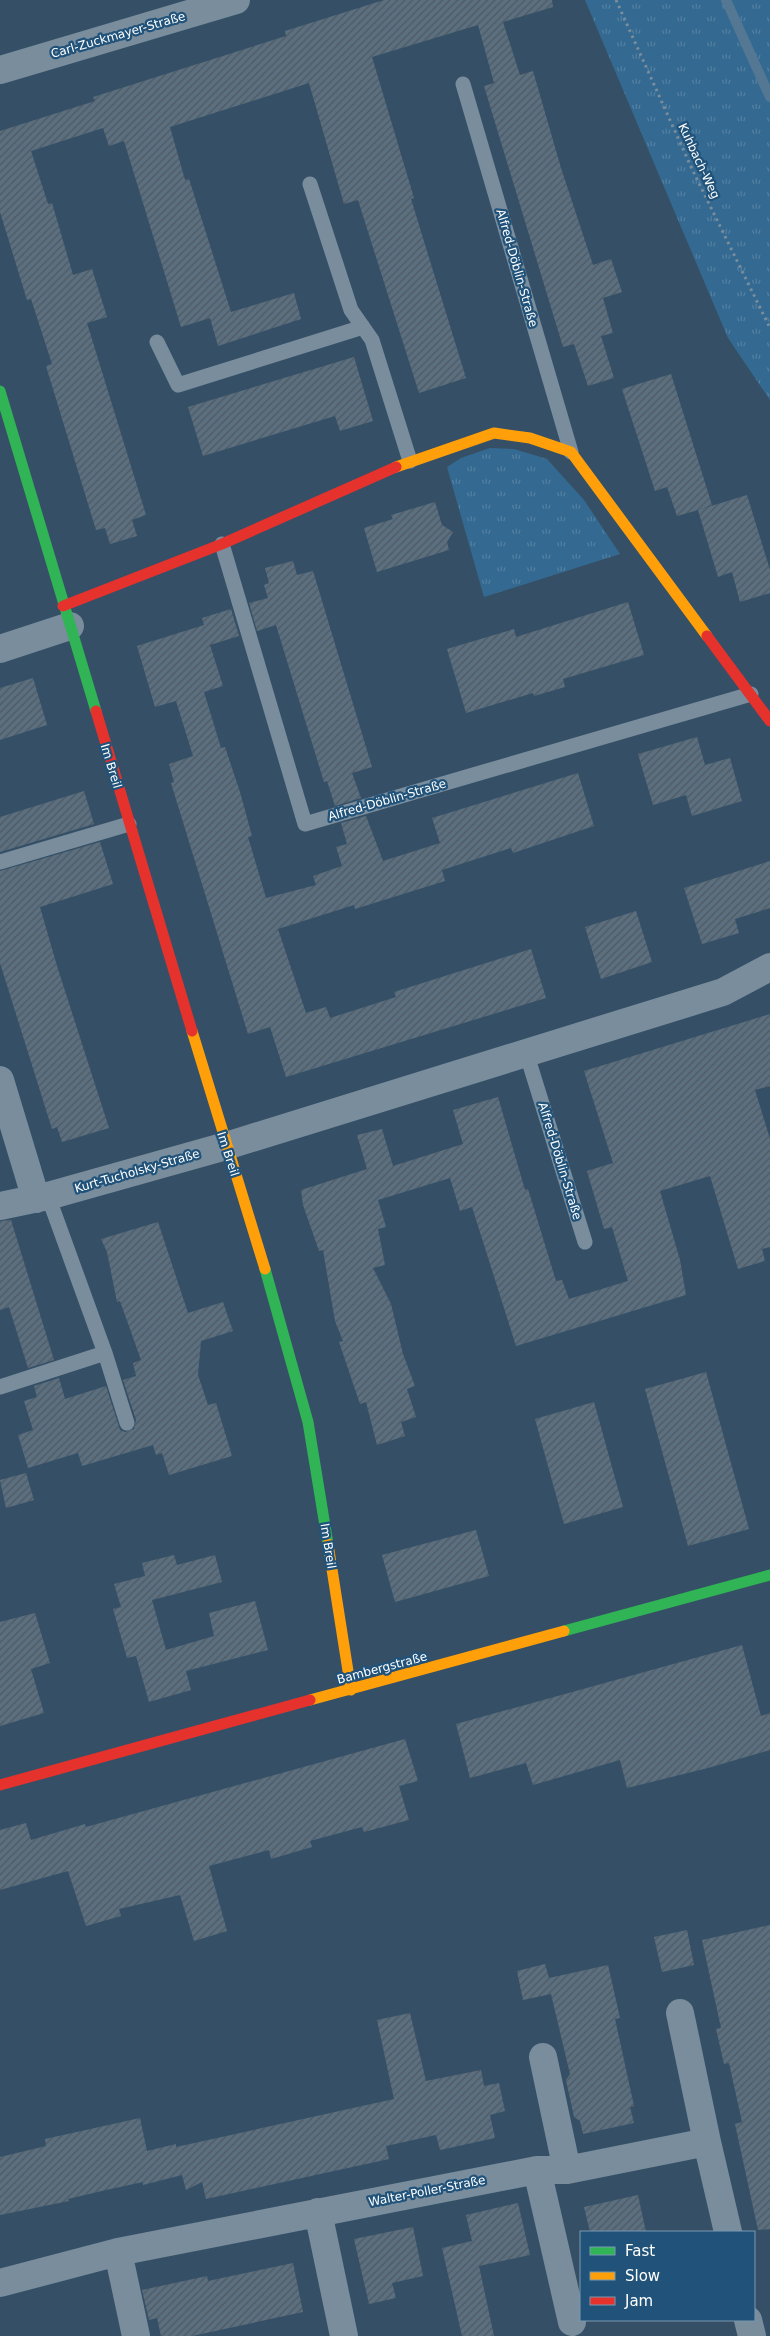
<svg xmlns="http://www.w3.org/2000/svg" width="770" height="2336" font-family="'DejaVu Sans',sans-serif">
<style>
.grass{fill:url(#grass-tufts)}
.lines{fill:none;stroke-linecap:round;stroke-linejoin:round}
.stream{stroke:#547894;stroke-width:10}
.building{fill:url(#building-hatch)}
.path{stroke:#798d9d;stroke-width:3;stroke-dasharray:2.5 4;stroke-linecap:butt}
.lane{stroke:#798d9d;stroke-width:15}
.street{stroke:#798d9d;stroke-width:28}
.fast{stroke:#30b455;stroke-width:11}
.slow{stroke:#ff9f0a;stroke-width:11}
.jam{stroke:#e5322d;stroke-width:11}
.labels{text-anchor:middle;stroke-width:4.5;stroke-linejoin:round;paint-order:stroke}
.street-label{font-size:12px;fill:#fff;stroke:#21537a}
</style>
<defs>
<pattern id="grass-tufts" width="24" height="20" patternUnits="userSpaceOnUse" patternTransform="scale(1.25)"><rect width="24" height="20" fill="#346991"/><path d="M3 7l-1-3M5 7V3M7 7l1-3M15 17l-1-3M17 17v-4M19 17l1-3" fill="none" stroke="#5280a2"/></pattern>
<pattern id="building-hatch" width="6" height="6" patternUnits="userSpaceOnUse" patternTransform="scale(1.25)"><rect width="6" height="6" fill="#5a6f80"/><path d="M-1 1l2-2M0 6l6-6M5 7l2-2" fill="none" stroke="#51585e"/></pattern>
</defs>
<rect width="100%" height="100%" fill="#355066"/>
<path class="grass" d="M 585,0 L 770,0 L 770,400 L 728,338 Z
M 490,448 L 514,449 L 547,459 L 584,500 L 620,554 L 484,597 L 447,467 L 461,458 Z"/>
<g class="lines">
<path class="stream" d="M 726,0 L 770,97"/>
</g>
<path class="building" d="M 384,0 L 552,0 L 553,7 L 503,22 L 520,75 L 533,71 L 561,168 L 593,265 L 611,259 L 622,292 L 603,298 L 613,333 L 601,336 L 614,378 L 588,386 L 574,344 L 563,347 L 484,86 L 494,83 L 478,25 L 372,57 L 414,198 L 411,199 L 466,378 L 419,393 L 358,200 L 344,204 L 309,83 L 170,127 L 185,180 L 189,179 L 231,312 L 294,293 L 301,319 L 218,346 L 210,318 L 181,327 L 124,141 L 109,146 L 103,128 L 31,151 L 48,204 L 52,203 L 73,275 L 92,269 L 107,317 L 87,323 L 146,515 L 132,520 L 137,536 L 110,544 L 105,528 L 96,530 L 46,366 L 52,364 L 31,299 L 27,300 L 0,212 L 0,131 L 95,101 L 93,97 L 286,36 L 285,31 Z
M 354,357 L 373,421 L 340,431 L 335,416 L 203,456 L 188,407 Z
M 671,374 L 712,505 L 698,510 L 747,495 L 770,570 L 770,593 L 740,602 L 732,572 L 718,577 L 698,510 L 677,516 L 667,487 L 655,491 L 622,389 Z
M 435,502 L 442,525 L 453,532 L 447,542 L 449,550 L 377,572 L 364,528 L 393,519 L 391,515 Z
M 293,561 L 297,575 L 313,571 L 372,767 L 352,773 L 361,798 L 335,806 L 327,781 L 324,782 L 276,625 L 257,631 L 249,603 L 268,598 L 264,585 L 269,583 L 265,568 Z
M 628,602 L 644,655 L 563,679 L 565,687 L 534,696 L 533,693 L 466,713 L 447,649 L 514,629 L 516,637 Z
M 231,609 L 239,636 L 210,645 L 223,686 L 204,692 L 221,748 L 225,747 L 240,792 L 252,836 L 248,837 L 266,898 L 316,885 L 313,876 L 342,866 L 336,847 L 347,844 L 341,823 L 366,816 L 383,861 L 440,843 L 432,818 L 578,773 L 594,826 L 513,853 L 511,848 L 442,870 L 445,881 L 355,909 L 354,905 L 278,929 L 306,1013 L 326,1007 L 330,1018 L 396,997 L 394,992 L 531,949 L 546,998 L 286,1077 L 270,1027 L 248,1034 L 171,783 L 174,782 L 169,764 L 193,756 L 176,701 L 155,707 L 137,646 L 204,625 L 202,618 Z
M 33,678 L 47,725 L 0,740 L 0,688 Z
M 697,737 L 705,765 L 730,758 L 742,801 L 692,816 L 686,795 L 653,805 L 638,754 Z
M 84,791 L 94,824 L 0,852 L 0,817 Z
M 100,842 L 113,884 L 40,907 L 57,966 L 109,1128 L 62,1142 L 57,1127 L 52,1129 L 0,963 L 0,871 Z
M 770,861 L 770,908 L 735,919 L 739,933 L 702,944 L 684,888 Z
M 636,911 L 652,962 L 601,979 L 585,927 Z
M 770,1014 L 770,1086 L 755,1090 L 770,1139 L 770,1247 L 762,1249 L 765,1261 L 738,1269 L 710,1176 L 660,1191 L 680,1260 L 686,1295 L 516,1346 L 472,1207 L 460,1211 L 450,1178 L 378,1200 L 386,1227 L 378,1229 L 385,1265 L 373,1268 L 391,1304 L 403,1354 L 415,1386 L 407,1389 L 416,1417 L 401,1422 L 405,1436 L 377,1445 L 366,1402 L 360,1404 L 339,1342 L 343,1341 L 335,1321 L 323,1250 L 319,1251 L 303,1205 L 301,1190 L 367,1169 L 357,1135 L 382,1129 L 393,1166 L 463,1144 L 453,1110 L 498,1097 L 525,1190 L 528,1189 L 556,1281 L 562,1280 L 569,1299 L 628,1281 L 612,1227 L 604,1229 L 587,1171 L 613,1163 L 584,1071 Z
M 11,1220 L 54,1360 L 28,1368 L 9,1307 L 0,1310 L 0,1221 Z
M 158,1222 L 188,1313 L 223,1302 L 228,1317 L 233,1331 L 201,1341 L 198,1375 L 208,1405 L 216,1403 L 232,1456 L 169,1475 L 162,1453 L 156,1455 L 153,1445 L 82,1466 L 78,1453 L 28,1468 L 18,1435 L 33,1430 L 24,1401 L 37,1397 L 34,1386 L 59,1378 L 65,1399 L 106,1386 L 120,1430 L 125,1432 L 134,1429 L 136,1420 L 123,1380 L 136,1376 L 133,1363 L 141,1360 L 120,1301 L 117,1302 L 107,1252 L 101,1239 Z
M 706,1372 L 749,1529 L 688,1546 L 645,1389 Z
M 594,1402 L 623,1507 L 564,1524 L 535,1419 Z
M 26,1473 L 34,1500 L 6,1508 L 0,1480 Z
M 476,1530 L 489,1576 L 395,1602 L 382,1555 Z
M 174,1555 L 177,1565 L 215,1555 L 222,1582 L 152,1600 L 166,1650 L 214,1636 L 209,1613 L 255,1601 L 268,1650 L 186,1671 L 191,1690 L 149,1702 L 136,1656 L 127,1658 L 113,1609 L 121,1607 L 114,1584 L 145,1576 L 142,1563 Z
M 35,1613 L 50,1663 L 31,1669 L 44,1713 L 0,1726 L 0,1622 Z
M 742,1645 L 761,1716 L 770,1713 L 770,1750 L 708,1768 L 627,1788 L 620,1760 L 533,1785 L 526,1763 L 470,1778 L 456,1724 Z
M 405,1739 L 418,1781 L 399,1786 L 409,1820 L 364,1832 L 362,1827 L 310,1841 L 312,1847 L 271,1859 L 269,1850 L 209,1866 L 227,1931 L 194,1941 L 180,1895 L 119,1909 L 121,1916 L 86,1926 L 68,1871 L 0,1890 L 0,1830 L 26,1823 L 31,1840 L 85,1824 L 86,1827 Z
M 770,1925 L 770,2229 L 758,2230 L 735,2124 L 742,2122 L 729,2063 L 724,2064 L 716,2029 L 721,2028 L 702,1940 Z
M 687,1930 L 694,1965 L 662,1972 L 654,1937 Z
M 545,1964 L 549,1978 L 608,1965 L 620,2018 L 615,2019 L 634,2106 L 630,2107 L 634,2123 L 583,2134 L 580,2121 L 574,2117 L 566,2080 L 570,2074 L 551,1994 L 523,2000 L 517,1971 Z
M 410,2013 L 426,2081 L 481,2070 L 484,2086 L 499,2083 L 505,2111 L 490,2115 L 495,2138 L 440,2150 L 436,2135 L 386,2146 L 389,2159 L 206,2199 L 202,2182 L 186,2190 L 182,2175 L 143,2185 L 143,2182 L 106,2190 L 68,2199 L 69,2201 L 0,2215 L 0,2157 L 46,2146 L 45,2139 L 140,2118 L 147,2151 L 176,2144 L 176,2147 L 394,2099 L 377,2020 Z
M 638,2195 L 646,2232 L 590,2232 L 584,2207 Z
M 518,2203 L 530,2255 L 479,2266 L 494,2336 L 462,2336 L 442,2248 L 472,2241 L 466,2215 Z
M 413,2227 L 423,2276 L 392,2283 L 396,2298 L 369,2304 L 354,2239 Z
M 293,2263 L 303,2312 L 192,2336 L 161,2336 L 157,2318 L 149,2320 L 142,2290 L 207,2276 L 208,2281 Z"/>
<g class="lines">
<path class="path" d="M 616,0 L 692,169 L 770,328"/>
<path class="lane" d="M 463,84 L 571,452
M 310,184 L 351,310 L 372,340 L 410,461
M 157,342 L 178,385 L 363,327
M 222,544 L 305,824 L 751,694
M 0,862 L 129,824
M 526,1052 L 585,1242
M 105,1353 L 127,1423
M 0,1387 L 105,1353 L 48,1196"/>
<path class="street" d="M 0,70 L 236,0
M 0,649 L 70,626
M 0,1080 L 36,1199
M 0,1206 L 48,1196 L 226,1146 L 723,992 L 770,967
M 680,2013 L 707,2142
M 543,2057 L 567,2170
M 537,2170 L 572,2322
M 318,2212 L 344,2336
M 118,2252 L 136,2336
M 0,2283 L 118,2252 L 537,2170 L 567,2170 L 707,2142 L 728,2232
M 748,2320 L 752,2336"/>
<path class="fast" d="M 0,391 L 96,711
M 265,1269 L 308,1422 L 328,1544
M 564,1631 L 770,1575"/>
<path class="slow" d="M 396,467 L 494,433 L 530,438 L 571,452 L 707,636
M 192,1031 L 265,1269
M 328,1544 L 351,1690
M 310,1700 L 564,1631"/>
<path class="jam" d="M 63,606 L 222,544 L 396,467
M 707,636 L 770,721
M 96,711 L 192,1031
M 0,1785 L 310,1700"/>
</g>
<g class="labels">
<g class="street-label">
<text transform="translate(118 35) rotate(-16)" y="4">Carl-Zuckmayer-Straße</text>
<text transform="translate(699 161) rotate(65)" y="4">Kuhbach-Weg</text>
<text transform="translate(517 268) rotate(74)" y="4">Alfred-Döblin-Straße</text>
<text transform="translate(111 766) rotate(73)" y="4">Im Breil</text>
<text transform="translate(387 800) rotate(-16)" y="4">Alfred-Döblin-Straße</text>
<text transform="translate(228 1154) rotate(72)" y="4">Im Breil</text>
<text transform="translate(560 1161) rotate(73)" y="4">Alfred-Döblin-Straße</text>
<text transform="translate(137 1171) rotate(-16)" y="4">Kurt-Tucholsky-Straße</text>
<text transform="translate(328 1546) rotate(81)" y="4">Im Breil</text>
<text transform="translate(382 1668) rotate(-15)" y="4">Bambergstraße</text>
<text transform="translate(427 2191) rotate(-11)" y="4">Walter-Poller-Straße</text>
</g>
</g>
<rect x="580" y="2231" width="175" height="90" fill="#21537a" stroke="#7a98af"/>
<rect x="590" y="2247" width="25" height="8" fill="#30b455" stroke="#7a98af"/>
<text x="625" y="2256" font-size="15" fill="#ffffff">Fast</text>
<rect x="590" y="2272" width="25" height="8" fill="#ff9f0a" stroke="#7a98af"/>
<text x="625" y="2281" font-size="15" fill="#ffffff">Slow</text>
<rect x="590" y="2297" width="25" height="8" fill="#e5322d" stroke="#7a98af"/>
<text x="625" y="2306" font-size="15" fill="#ffffff">Jam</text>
</svg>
